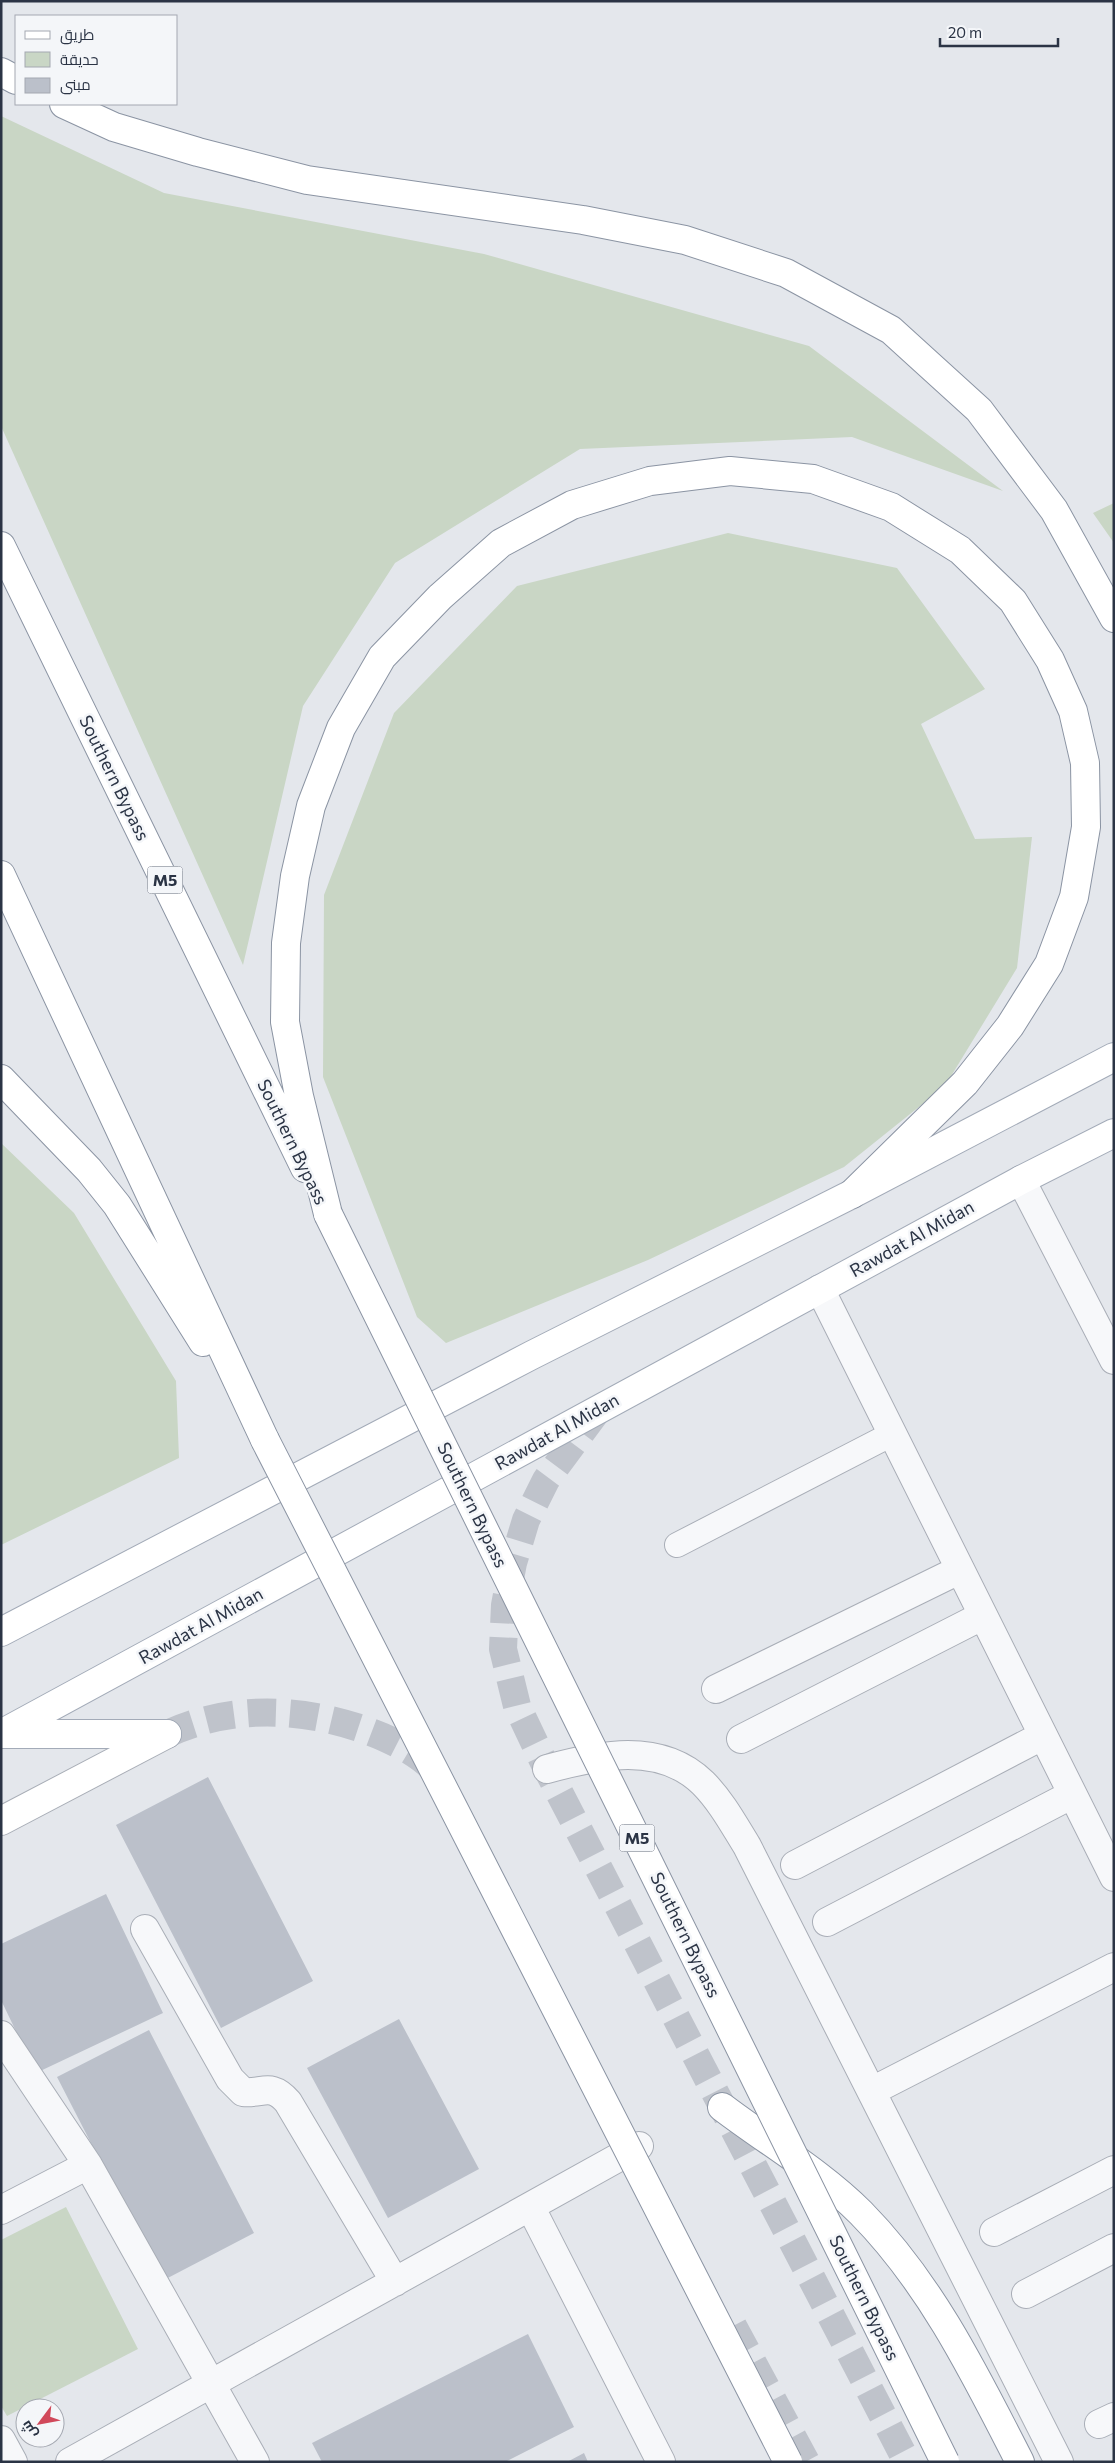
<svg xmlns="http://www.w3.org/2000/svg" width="1115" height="2463" font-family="Commissioner,Cairo,sans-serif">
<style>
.green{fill:#c9d6c5}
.building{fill:#bbc0ca}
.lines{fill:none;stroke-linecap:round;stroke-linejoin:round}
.primary-tunnel{stroke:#bfc3cb;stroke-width:28;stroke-dasharray:28 14;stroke-linecap:butt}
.lane-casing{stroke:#a9aeb7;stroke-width:26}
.street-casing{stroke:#a9aeb7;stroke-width:30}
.secondary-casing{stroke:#a9aeb7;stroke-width:30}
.primary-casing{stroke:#a3abb8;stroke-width:30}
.highway-casing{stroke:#8b94a3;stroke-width:30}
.lane{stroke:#f7f8fa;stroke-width:24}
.street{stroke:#f7f8fa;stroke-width:28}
.secondary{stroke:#fff;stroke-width:28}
.primary{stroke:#fff;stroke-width:28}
.highway{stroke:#fff;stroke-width:28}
.highway-bridge-casing{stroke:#8b94a3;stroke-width:30;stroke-linecap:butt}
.highway-bridge{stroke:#fff;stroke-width:28}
.labels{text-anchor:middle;stroke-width:5;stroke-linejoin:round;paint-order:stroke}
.shield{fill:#f4f6f9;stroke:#676e7b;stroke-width:1}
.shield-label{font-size:16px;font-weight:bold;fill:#2b3445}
.street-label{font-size:18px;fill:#2b3445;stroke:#f4f6f9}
</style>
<rect width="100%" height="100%" fill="#e4e7ec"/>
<path class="green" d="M 1,116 L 164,193 L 484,254 L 809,346 L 1003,491 L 852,437 L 580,449 L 395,563 L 303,706 L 243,965 L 1,426 Z
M 1114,503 L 1114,543 L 1093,513 Z
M 728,533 L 897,568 L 985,689 L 921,724 L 975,839 L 1032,837 L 1017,968 L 945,1086 L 844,1167 L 648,1260 L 446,1343 L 417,1317 L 323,1077 L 324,895 L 394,713 L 517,586 Z
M 1,1143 L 74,1213 L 176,1381 L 179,1458 L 1,1545 Z
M 66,2207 L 138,2349 L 7,2416 L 1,2406 L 1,2240 Z"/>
<path class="building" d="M 208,1777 L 313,1981 L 221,2028 L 116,1825 Z
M 106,1894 L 163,2013 L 36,2073 L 1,2000 L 1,1944 Z
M 399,2019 L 479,2169 L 388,2218 L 307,2068 Z
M 149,2030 L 254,2233 L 162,2281 L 57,2077 Z
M 528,2334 L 574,2427 L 505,2462 L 322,2462 L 312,2443 Z
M 584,2453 L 588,2462 L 567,2462 Z"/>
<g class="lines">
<path class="primary-tunnel" d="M 598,1410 L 546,1480 L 526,1520 L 513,1563 L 505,1605 L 503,1649 L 517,1706 L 547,1769 L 907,2462
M 167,1734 C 236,1702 315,1708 383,1737 C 403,1746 423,1757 437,1773
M 733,2326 L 806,2462"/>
<g class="lane-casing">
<path id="lane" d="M 677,1545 L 892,1434"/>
</g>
<g class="street-casing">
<path id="street" d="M 1021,1180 L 1114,1360
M 820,1289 L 1114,1877
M 716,1689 L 959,1570
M 741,1739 L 982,1616
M 547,1769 C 598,1755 660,1741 703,1783 C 721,1801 734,1825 747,1846 L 1059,2462
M 795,1865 L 1042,1736
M 827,1922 L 1071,1795
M 145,1929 L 230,2079 L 243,2092 C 263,2094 271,2082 288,2102 L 395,2282
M 1,2035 L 88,2165 L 255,2462
M 872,2091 L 1114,1967
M 531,2208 L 661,2462
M 1,2210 L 88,2165
M 994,2232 L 1114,2170
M 1026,2294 L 1114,2248
M 1099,2424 L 1114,2417
M 1,2440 L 13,2462
M 70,2462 L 639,2146"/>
</g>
<g class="secondary-casing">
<path id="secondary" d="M 1,1821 L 167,1734"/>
</g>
<g class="primary-casing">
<path id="primary" d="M 1,1632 L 532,1355 L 852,1194 L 1114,1057
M 1,1734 L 1021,1180 L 1114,1133
M 5,1734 L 167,1734"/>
</g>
<g class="highway-casing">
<path id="highway" d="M 1,72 L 16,80
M 64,104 L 114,127 L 198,152 L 307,180 L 583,220 L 685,240 L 786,273 L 891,330 L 979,410 L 1054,510 L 1114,618
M 1,546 L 305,1168
M 1,875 L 265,1440
M 1,1079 L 89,1170 L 117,1205 L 203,1342
M 328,1214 L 299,1096 L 285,1022 L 286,943 L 295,876 L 311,806 L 341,728 L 382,657 L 440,597 L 501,543 L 572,505 L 650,481 L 730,471 L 813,479 L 891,507 L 960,550 L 1013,601 L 1050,660 L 1073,711 L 1085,763 L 1086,827 L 1074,897 L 1049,964 L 1010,1026 L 965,1083 L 852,1194
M 722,2107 C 768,2142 820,2172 861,2213 C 931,2284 975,2374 1020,2462"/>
</g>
<use href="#lane" class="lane"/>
<use href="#street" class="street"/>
<use href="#secondary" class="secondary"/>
<use href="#primary" class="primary"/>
<use href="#highway" class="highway"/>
<g class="highway-bridge-casing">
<path id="highway-bridge" d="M 328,1214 L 945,2462
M 265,1440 L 788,2462"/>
</g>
<use href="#highway-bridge" class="highway-bridge"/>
</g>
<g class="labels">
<g class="shield">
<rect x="147.5" y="866.5" width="35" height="27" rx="4"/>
<rect x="619.5" y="1824.5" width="35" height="27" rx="4"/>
</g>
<g class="shield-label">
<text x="165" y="886">M5</text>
<text x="637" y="1844">M5</text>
</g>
<g class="street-label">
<text transform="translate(114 778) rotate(64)" y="6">Southern Bypass</text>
<text transform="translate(292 1142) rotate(64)" y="6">Southern Bypass</text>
<text transform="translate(912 1239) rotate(-29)" y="6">Rawdat Al Midan</text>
<text transform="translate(557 1432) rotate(-29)" y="6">Rawdat Al Midan</text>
<text transform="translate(472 1505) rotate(64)" y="6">Southern Bypass</text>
<text transform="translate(201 1626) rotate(-29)" y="6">Rawdat Al Midan</text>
<text transform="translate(685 1935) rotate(64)" y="6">Southern Bypass</text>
<text transform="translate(864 2298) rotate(64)" y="6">Southern Bypass</text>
</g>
</g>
<rect width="1115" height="2463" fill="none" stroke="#2b3445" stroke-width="5"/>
<rect x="15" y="15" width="162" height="90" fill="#f4f6f9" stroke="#a4a8b1"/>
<rect x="25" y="31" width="25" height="8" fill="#ffffff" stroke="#a4a8b1"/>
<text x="60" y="40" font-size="15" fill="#2b3445">طريق</text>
<rect x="25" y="52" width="25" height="15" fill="#c9d6c5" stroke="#a4a8b1"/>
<text x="60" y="65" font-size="15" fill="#2b3445">حديقة</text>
<rect x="25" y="78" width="25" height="15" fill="#bbc0ca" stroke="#a4a8b1"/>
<text x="60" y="90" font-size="15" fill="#2b3445">مبنى</text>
<g transform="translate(40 2423) rotate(238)"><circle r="24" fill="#f4f6f9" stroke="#a4a8b1"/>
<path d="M0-4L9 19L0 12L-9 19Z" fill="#d1495b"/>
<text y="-8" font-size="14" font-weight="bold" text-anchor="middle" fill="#2b3445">ش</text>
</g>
<path d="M940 38v8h118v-8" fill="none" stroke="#2b3445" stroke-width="2.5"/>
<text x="948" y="38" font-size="15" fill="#2b3445" stroke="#f4f6f9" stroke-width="4" paint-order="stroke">20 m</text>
</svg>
